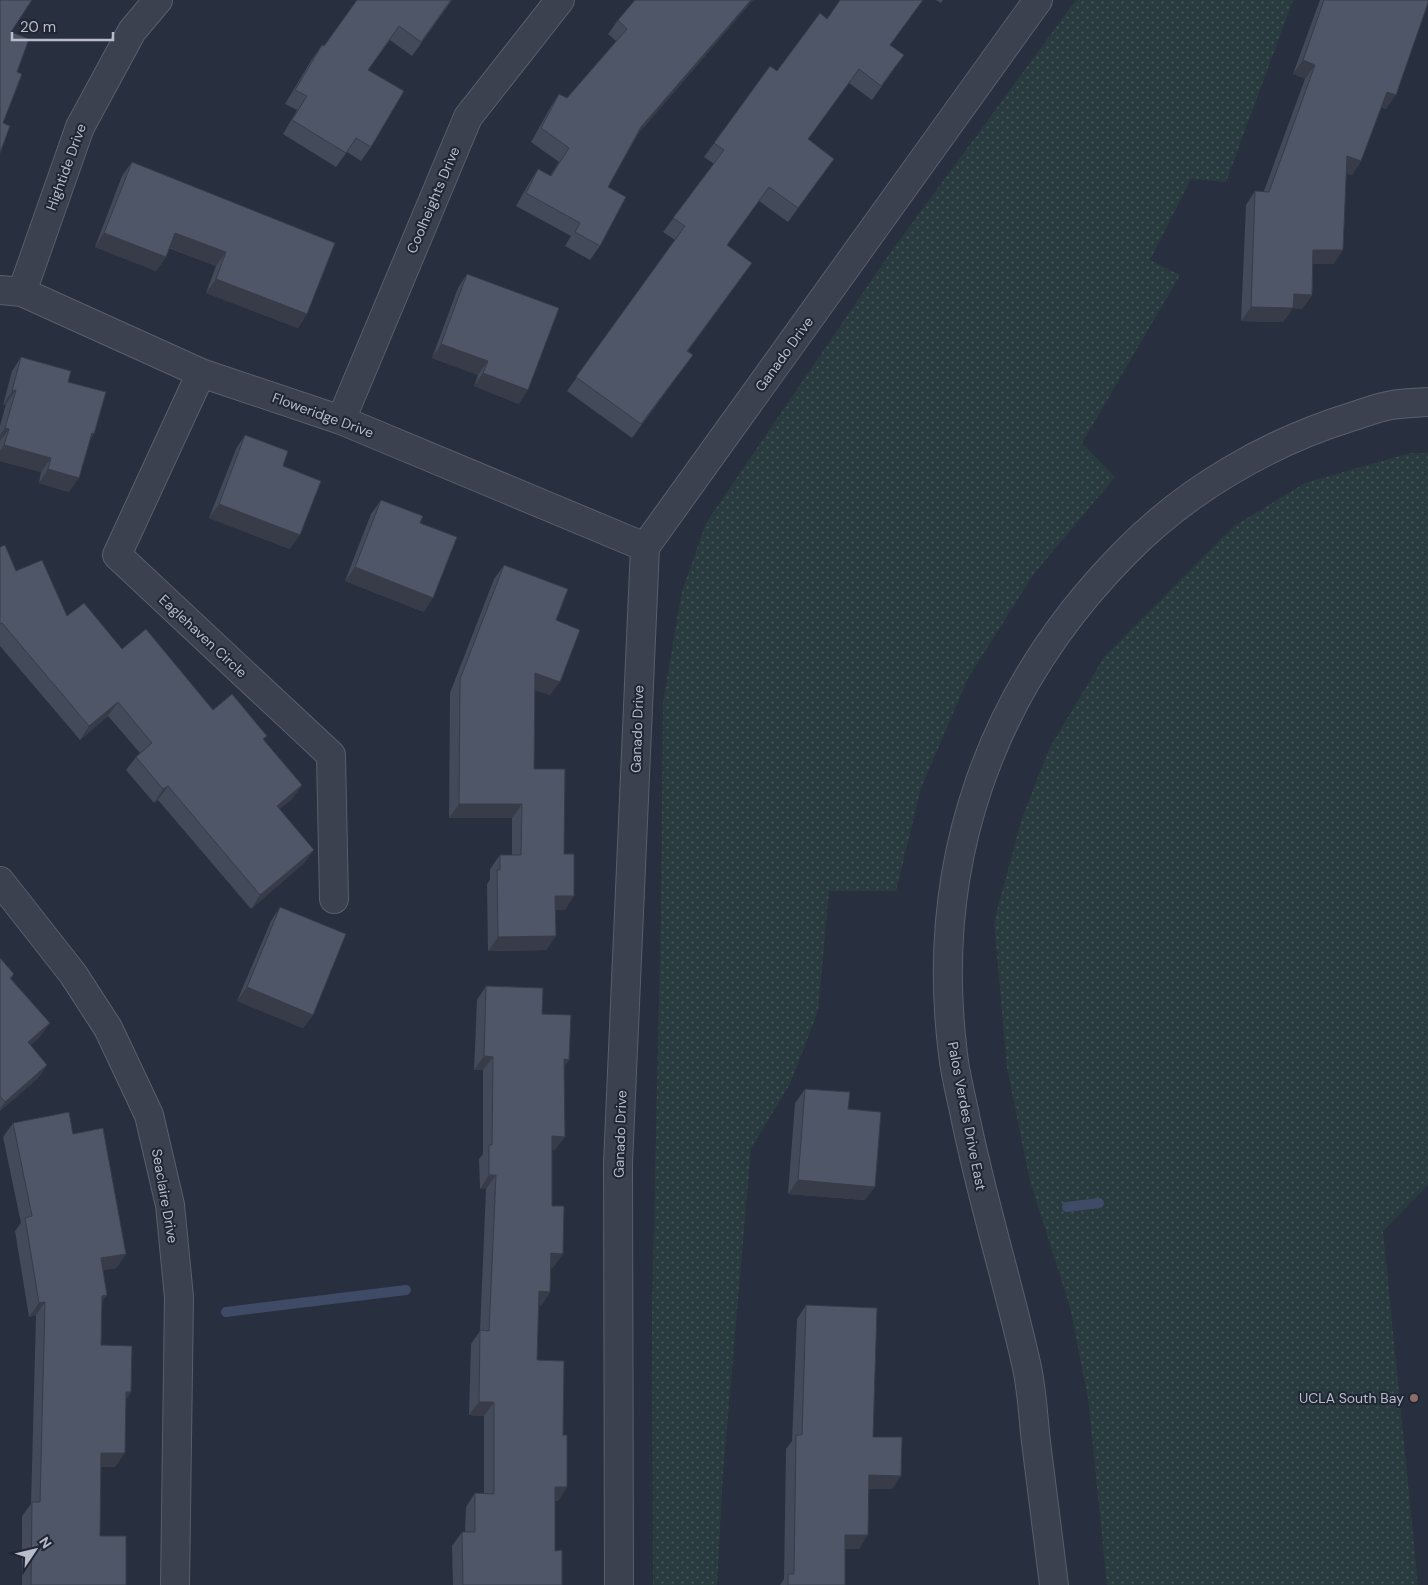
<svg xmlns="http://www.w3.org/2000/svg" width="1428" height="1585" font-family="'DM Sans',sans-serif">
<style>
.grass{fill:url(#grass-dots)}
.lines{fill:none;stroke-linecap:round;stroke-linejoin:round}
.stream{stroke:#3f4b66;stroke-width:10}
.minor-casing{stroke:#595f6c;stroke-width:30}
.minor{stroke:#3b414e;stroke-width:28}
.wall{fill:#434a59}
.shaded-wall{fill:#373c48}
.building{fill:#4e5667;stroke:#373c48}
.education-dot{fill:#8d6e63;stroke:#202634;stroke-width:2}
.labels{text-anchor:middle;stroke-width:4;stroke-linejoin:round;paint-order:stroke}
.street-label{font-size:14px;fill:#b8bdc9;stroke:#202634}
.poi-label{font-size:14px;fill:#b8bdc9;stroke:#202634;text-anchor:end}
</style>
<defs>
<pattern id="grass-dots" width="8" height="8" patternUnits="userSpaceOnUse" patternTransform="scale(1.25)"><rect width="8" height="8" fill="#2a3b3f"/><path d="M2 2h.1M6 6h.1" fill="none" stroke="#475559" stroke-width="1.8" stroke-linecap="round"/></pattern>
</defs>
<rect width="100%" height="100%" fill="#282f3e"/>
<path class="grass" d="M 1076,0 L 1293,0 L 1226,182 L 1191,179 L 1150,260 L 1180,275 L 1082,443 L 1115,477 L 1033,575 L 968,678 L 921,788 L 896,891 L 829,891 L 818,1011 L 790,1084 L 751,1148 L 723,1474 L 717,1585 L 653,1585 L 652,1310 L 661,910 L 663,703 L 681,595 L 706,523 L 888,256 Z
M 1410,453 L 1428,453 L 1428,1185 L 1383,1231 L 1418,1585 L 1107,1585 L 1088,1398 L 1070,1307 L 1030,1181 L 1007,1068 L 994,922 L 1021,821 L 1049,749 L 1104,657 L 1234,526 L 1305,483 Z"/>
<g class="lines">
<path class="stream" d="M 1067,1207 L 1099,1203
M 226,1312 L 406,1290"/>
<g class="minor-casing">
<path id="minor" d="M 0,290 L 22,292 L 201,373 L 341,420 L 645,547
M 22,292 L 80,127 L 132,31 L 158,0
M 201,373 L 117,555 L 331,755 L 334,899
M 341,420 L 468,117 L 560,0
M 0,881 L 73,974 L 108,1028 L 149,1115 L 170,1205 L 179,1297 L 175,1585
M 619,1585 L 618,1164 L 645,547 L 1038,0
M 1054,1585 C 1048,1537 1042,1489 1036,1442 C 1033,1416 1032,1388 1026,1363 C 1007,1279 981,1196 964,1111 C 960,1092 955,1073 953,1054 C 929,863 990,690 1124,554 C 1185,491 1267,443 1351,417 C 1364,413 1378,407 1392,405 C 1404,403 1416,403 1428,402"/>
</g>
<use href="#minor" class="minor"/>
</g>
<path class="wall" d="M 452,0 L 412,56 L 390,40 L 368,70 L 371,147 L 361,161 L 347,152 L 336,167 L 283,134 L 297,110 L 285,104 L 312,59 L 322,45 L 324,46 Z
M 635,0 L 753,0 L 638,134 L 608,187 L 600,246 L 590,260 L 565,246 L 571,236 L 516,206 L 529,183 L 538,169 L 550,176 L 559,162 L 531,142 L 550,108 L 559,94 L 567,98 L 616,41 L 608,34 L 618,20 Z
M 936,0 L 943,0 L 941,3 Z
M 1320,0 L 1428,0 L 1386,109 L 1381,107 L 1361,161 L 1352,175 L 1346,173 L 1334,264 L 1313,264 L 1312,295 L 1302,309 L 1293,308 L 1283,322 L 1241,321 L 1246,205 L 1255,191 L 1264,191 L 1305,79 L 1293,74 Z
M 827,19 L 890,45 L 904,55 L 872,100 L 849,83 L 808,139 L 834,159 L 788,222 L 759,201 L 727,245 L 742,277 L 688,351 L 693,355 L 632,438 L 567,391 L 675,240 L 663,232 L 714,164 L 704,157 L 770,66 L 777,71 Z
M 132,162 L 307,314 L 298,328 L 206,293 L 216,266 L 169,248 L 166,257 L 156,271 L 95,247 L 122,176 Z
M 467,274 L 519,404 L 474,386 L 478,375 L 432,358 L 458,288 Z
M 21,357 L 68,382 L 89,441 L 69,492 L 39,483 L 41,472 L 0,461 L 0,426 L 6,404 L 3,405 L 12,371 Z
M 245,435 L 290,549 L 209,518 L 236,449 Z
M 381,500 L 420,523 L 424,612 L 345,581 L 371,514 Z
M 0,547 L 16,571 L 67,616 L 122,649 L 213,710 L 264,740 L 302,785 L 292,799 L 279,809 L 314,850 L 304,863 L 251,909 L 158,800 L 154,803 L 126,770 L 136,757 L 140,753 L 108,716 L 80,740 L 0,646 Z
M 504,565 L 556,620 L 550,695 L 535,690 L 534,769 L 564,854 L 565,910 L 555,910 L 556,936 L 546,950 L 488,951 L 487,884 L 490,880 L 490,869 L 500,855 L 512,855 L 512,818 L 449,818 L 450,693 L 494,579 Z
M 280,907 L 313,1015 L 303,1028 L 237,1001 L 271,921 Z
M 0,958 L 14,974 L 11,979 L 40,1037 L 30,1045 L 47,1065 L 38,1078 L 0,1111 Z
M 486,986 L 542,1014 L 569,1060 L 564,1066 L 555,1150 L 552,1150 L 552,1206 L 553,1268 L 551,1267 L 550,1292 L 541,1306 L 538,1306 L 537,1360 L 563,1435 L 567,1487 L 558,1501 L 555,1501 L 555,1551 L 562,1585 L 453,1585 L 452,1546 L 462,1532 L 465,1532 L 466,1507 L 475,1493 L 484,1494 L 484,1416 L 469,1415 L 471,1344 L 480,1331 L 486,1189 L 480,1189 L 479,1159 L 483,1154 L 483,1070 L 474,1070 L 477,1000 Z
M 805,1089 L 848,1109 L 865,1200 L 788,1194 L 795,1103 Z
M 13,1123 L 73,1134 L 126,1254 L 116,1268 L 103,1270 L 101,1345 L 131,1392 L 126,1400 L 115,1467 L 101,1467 L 100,1536 L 126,1585 L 22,1585 L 22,1516 L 31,1504 L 36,1315 L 29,1317 L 15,1231 L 21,1223 L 3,1137 Z
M 806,1305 L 873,1437 L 892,1489 L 869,1489 L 859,1549 L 845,1549 L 845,1585 L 780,1585 L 784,1579 L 786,1449 L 792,1441 L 797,1319 Z"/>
<path class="shaded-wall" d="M 751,0 L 753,0 L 632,141 L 641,127 Z
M 1303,60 L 1315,65 L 1305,79 L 1293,74 Z
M 1387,92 L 1396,95 L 1386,109 L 1377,106 Z
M 1347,156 L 1361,161 L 1352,175 L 1337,170 Z
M 104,233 L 166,257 L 156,271 L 95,247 Z
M 175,233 L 226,252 L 216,266 L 166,246 Z
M 1313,250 L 1343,250 L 1334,264 L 1304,264 Z
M 216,279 L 307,314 L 298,328 L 206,293 Z
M 1294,294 L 1312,295 L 1302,309 L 1293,308 L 1283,322 L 1241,321 L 1251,307 Z
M 441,344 L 488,361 L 478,375 L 432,358 Z
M 483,373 L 528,390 L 519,404 L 474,386 Z
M 16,390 L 6,404 L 3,405 L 12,391 Z
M 5,428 L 9,429 L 0,441 L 0,435 Z
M 92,433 L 94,434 L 85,448 Z
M 4,445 L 51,458 L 41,472 L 0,461 L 0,451 Z
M 48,469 L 79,478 L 69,492 L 39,483 Z
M 219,504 L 300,535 L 290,549 L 209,518 Z
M 355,567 L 433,598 L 424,612 L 345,581 Z
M 535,673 L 560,682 L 550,695 L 525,686 Z
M 118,702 L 108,716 L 80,740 L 89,726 Z
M 302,785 L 292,799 L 267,820 L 277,806 Z
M 168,786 L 158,800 L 154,803 L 163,789 Z
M 459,804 L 522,804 L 512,818 L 449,818 Z
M 314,850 L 304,863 L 251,909 L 260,895 Z
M 555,896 L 574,896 L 565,910 L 545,910 Z
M 556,936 L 546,950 L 488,951 L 498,937 Z
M 247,987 L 313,1015 L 303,1028 L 237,1001 Z
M 50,1023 L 40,1037 L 18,1056 L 28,1042 Z
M 484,1056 L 493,1057 L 483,1070 L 474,1070 Z
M 564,1059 L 569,1060 L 559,1073 Z
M 47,1065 L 38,1078 L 0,1111 L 0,1109 L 5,1102 Z
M 552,1136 L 565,1137 L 555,1150 L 542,1150 Z
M 489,1175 L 496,1175 L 486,1189 L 480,1189 Z
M 798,1180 L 875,1187 L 865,1200 L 788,1194 Z
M 551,1253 L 563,1254 L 553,1268 L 542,1267 Z
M 126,1254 L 116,1268 L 91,1272 L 101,1258 Z
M 539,1291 L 550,1292 L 541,1306 L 529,1305 Z
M 107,1295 L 97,1309 L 102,1296 Z
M 45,1302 L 36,1315 L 29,1317 L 39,1303 Z
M 126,1392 L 131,1392 L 122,1406 Z
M 479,1402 L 494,1402 L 484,1416 L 469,1415 Z
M 101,1453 L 125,1453 L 115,1467 L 91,1467 Z
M 869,1475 L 901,1476 L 892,1489 L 860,1489 Z
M 555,1487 L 567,1487 L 558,1501 L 545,1501 Z
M 845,1535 L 868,1535 L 859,1549 L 836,1549 Z"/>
<path class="building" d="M 0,0 L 32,0 L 11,32 L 29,39 L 17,72 L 22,74 L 3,123 L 10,126 L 0,153 Z
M 357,0 L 451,0 L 421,42 L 399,26 L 368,70 L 404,91 L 371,147 L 356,138 L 346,153 L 292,120 L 307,96 L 295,90 L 322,45 L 324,46 Z
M 635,0 L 751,0 L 641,127 L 608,187 L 626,197 L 600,246 L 575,232 L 580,223 L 526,193 L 538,169 L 551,176 L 569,148 L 541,128 L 559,94 L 567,98 L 627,29 L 618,20 Z
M 840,0 L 923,0 L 890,45 L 904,55 L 881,86 L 859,69 L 808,139 L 834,159 L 798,208 L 769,187 L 727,245 L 752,263 L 687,351 L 693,355 L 641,424 L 576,377 L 685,226 L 673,218 L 724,150 L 714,143 L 770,66 L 777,71 L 820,13 L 827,19 Z
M 1324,0 L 1428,0 L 1428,3 L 1396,95 L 1387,92 L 1361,161 L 1347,156 L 1343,250 L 1313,250 L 1312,295 L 1294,294 L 1293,308 L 1251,307 L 1255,191 L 1269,192 L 1315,65 L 1303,60 Z
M 132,162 L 335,243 L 307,314 L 216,279 L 226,252 L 175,233 L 166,257 L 104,233 Z
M 467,274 L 559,308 L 528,390 L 483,373 L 488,361 L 441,344 Z
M 21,357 L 71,371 L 68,382 L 106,392 L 94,434 L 92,433 L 79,478 L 48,469 L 51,458 L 4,445 L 9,429 L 5,428 L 16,390 L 12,391 Z
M 245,435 L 288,451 L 283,466 L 321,481 L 300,535 L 219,504 Z
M 381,500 L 423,516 L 420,523 L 457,537 L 433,598 L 355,567 Z
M 5,545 L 16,571 L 42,560 L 67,616 L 84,603 L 122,649 L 146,629 L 213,710 L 232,694 L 267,736 L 263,739 L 302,785 L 277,806 L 314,850 L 260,895 L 168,786 L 163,789 L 136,757 L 152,743 L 118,702 L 89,726 L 2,623 L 0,624 L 0,547 Z
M 504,565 L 568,589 L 556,620 L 580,630 L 560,682 L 535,673 L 534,769 L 565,769 L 564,854 L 574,854 L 574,896 L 555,896 L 556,936 L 498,937 L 497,870 L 500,870 L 500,855 L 521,855 L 522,804 L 459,804 L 460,679 Z
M 280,907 L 346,934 L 313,1015 L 247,987 Z
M 0,958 L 14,974 L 10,978 L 50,1023 L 28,1042 L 47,1065 L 5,1102 L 0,1096 Z
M 486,986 L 543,988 L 542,1014 L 571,1015 L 569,1060 L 564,1059 L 565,1137 L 552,1136 L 552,1206 L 564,1206 L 563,1254 L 551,1253 L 550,1292 L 539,1291 L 537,1360 L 564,1361 L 563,1435 L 567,1435 L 567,1487 L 555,1487 L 555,1551 L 562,1550 L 562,1585 L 463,1585 L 462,1532 L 475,1532 L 475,1493 L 494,1494 L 494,1402 L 479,1402 L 480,1330 L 489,1331 L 496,1175 L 489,1175 L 489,1145 L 492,1145 L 493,1057 L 484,1056 Z
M 805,1089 L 850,1092 L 848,1109 L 881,1112 L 875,1187 L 798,1180 Z
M 69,1112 L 73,1134 L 103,1128 L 126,1254 L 101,1258 L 107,1295 L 102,1296 L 101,1345 L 132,1346 L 131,1392 L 126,1392 L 125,1453 L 101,1453 L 100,1536 L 126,1536 L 126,1585 L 31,1585 L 32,1502 L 40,1502 L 45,1302 L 39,1303 L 25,1218 L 32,1216 L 13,1123 Z
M 806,1305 L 877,1308 L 873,1437 L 902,1437 L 901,1476 L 869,1475 L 868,1535 L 845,1535 L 845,1585 L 788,1585 L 788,1574 L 794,1574 L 796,1435 L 802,1435 Z"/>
<circle class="education-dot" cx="1414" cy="1398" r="5"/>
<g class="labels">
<g class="street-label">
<text transform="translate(66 167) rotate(-70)" y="5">Hightide Drive</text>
<text transform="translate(433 200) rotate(-67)" y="5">Coolheights Drive</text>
<text transform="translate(784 354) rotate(-54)" y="5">Ganado Drive</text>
<text transform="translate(323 415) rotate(20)" y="5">Floweridge Drive</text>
<text transform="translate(203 636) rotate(43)" y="5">Eaglehaven Circle</text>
<text transform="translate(637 729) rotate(-88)" y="5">Ganado Drive</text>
<text transform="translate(967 1116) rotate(79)" y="5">Palos Verdes Drive East</text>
<text transform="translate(620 1134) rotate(-88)" y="5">Ganado Drive</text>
<text transform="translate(165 1196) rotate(80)" y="5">Seaclaire Drive</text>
</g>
<g class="poi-label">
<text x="1404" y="1403">UCLA South Bay</text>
</g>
</g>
<g transform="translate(35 1550) rotate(55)" stroke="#202634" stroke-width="4" paint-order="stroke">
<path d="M0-4L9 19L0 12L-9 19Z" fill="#b8bdc9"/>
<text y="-8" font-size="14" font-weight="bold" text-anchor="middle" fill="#b8bdc9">N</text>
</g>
<path d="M12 32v8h101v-8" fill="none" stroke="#b8bdc9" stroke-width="2.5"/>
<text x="20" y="32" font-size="15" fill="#b8bdc9" stroke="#202634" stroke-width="4" paint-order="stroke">20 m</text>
</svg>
